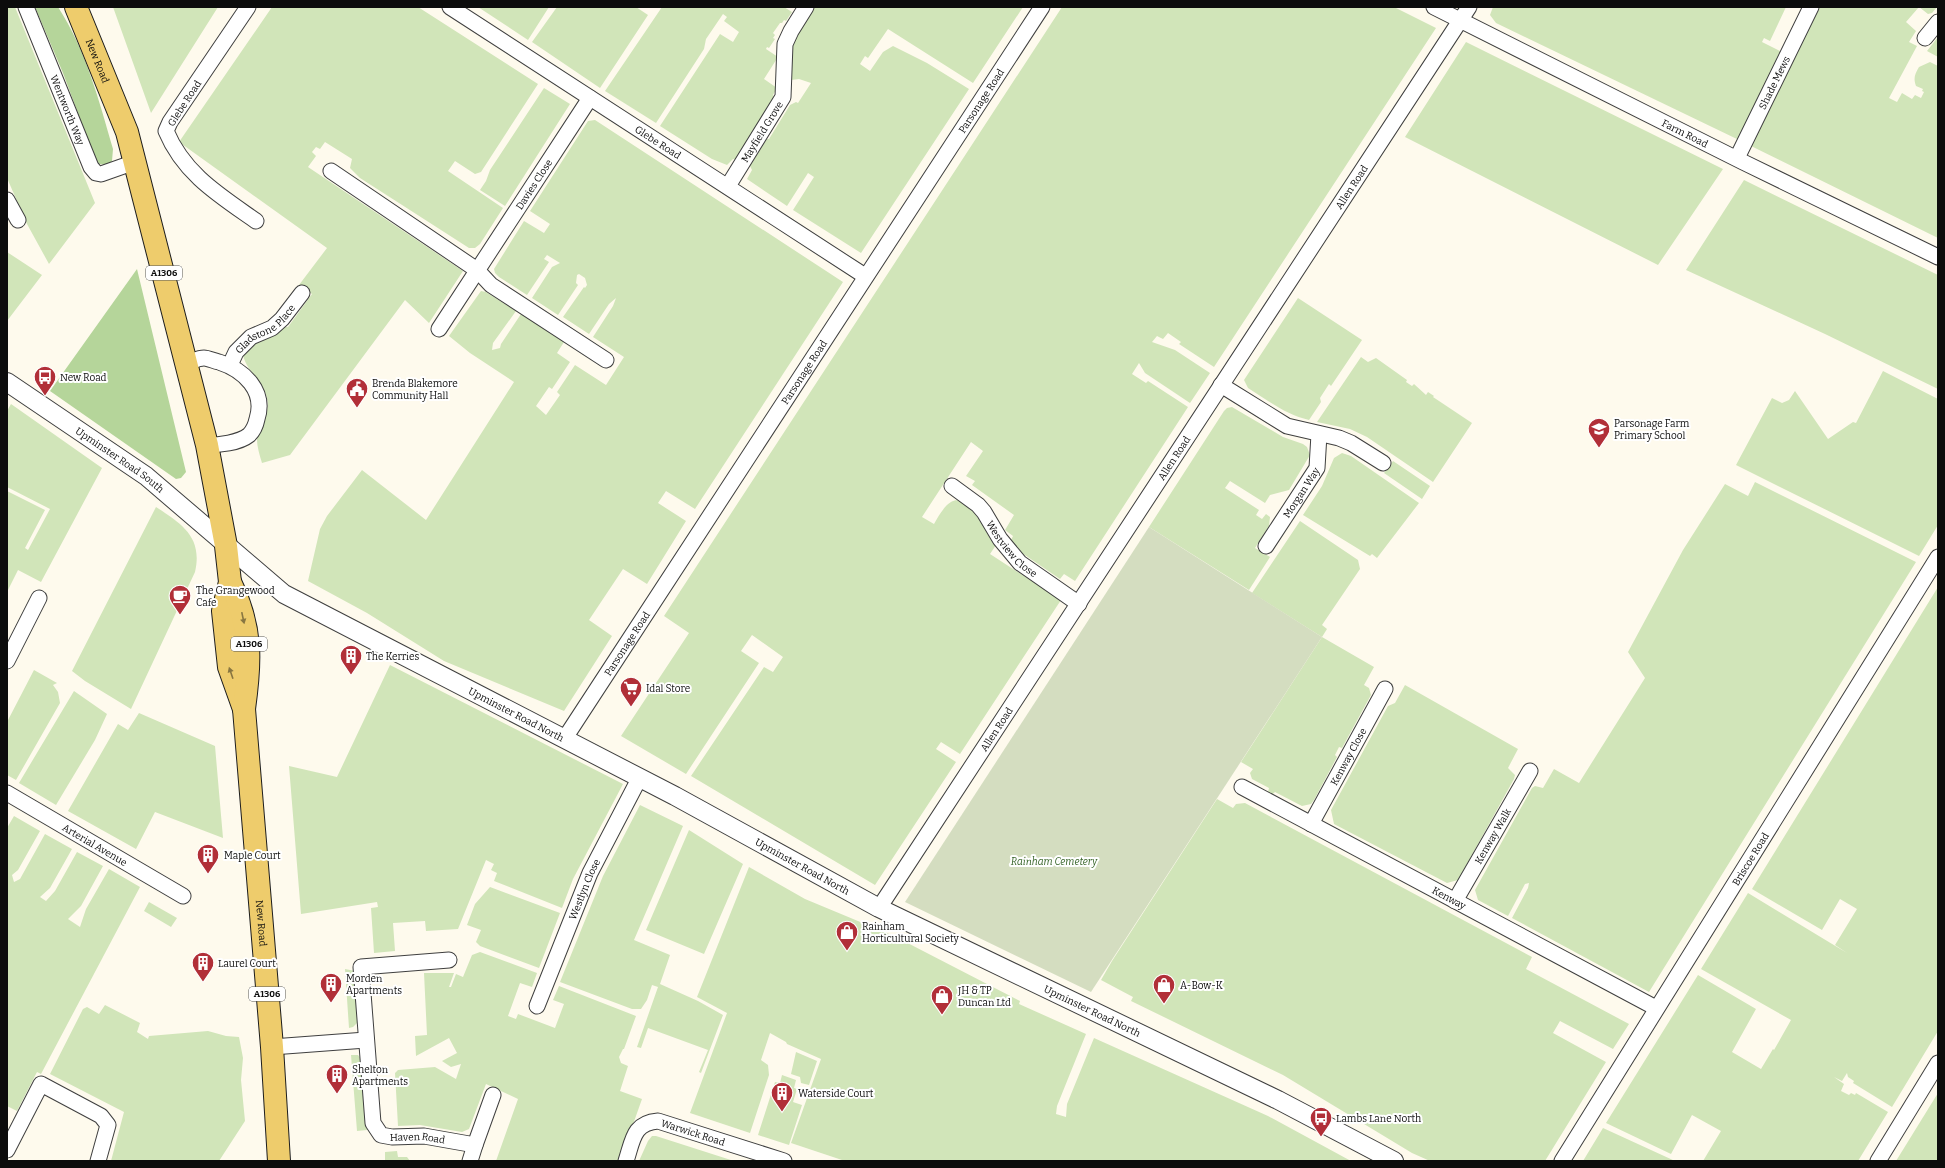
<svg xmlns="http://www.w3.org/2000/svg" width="1945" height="1168" font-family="Bitter,serif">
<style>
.green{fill:#d1e5b9}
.forest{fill:#b5d59a}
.cemetery{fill:#d4ddc0}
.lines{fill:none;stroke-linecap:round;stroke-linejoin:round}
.minor-casing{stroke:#3f3f3f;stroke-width:17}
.tertiary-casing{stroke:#3f3f3f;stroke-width:20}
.primary-casing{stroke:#1d1d1d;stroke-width:24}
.minor{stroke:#fff;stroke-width:15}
.tertiary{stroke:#fff;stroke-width:18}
.primary{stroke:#eecc6c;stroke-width:22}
.oneway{fill:#887641}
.labels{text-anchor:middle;stroke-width:4;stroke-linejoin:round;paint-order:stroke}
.shield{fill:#fff;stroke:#555;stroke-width:1}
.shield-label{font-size:9px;font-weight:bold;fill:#0c0c0c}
.street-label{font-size:10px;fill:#0c0c0c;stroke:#fff}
.poi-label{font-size:10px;fill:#0c0c0c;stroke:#fff;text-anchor:start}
.park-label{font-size:10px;font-style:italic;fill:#305f22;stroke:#fff}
</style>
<rect width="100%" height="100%" fill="#fefaed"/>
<path class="green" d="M 7,7 L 15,7 L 95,203 L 49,264 L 27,224 L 7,178 Z
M 113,7 L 218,7 L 151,113 Z
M 272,7 L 418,7 L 538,84 L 481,172 L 475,174 L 455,161 L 448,171 L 503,208 L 480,244 L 475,248 L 469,248 L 360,178 L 350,168 L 352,159 L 325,142 L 320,149 L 316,147 L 312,152 L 316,156 L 308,167 L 463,271 L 429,323 L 405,300 L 290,455 L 262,463 C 260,456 257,447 257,439 C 259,424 271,414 267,398 C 262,379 244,370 242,350 L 280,326 L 288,327 L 312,294 L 299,285 L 327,248 L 179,142 Z
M 478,7 L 549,7 L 528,40 Z
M 557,7 L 636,7 L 648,15 L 600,88 L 532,42 Z
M 662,7 L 784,7 L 792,12 L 786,21 L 784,20 L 782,23 L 780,23 L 773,33 L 775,35 L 773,38 L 775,39 L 769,48 L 767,47 L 766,49 L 778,57 L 764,79 L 777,88 L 773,95 L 775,98 L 737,160 L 733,159 L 727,165 L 712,159 L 660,126 L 720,34 L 733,42 L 739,32 L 724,21 L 727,17 L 723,14 L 706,39 L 704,49 L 656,123 L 605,91 Z
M 813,7 L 1023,7 L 973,83 L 888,29 L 868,58 L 865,56 L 860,64 L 870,71 L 883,52 L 893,46 L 927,63 L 969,89 L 861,253 L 793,210 L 814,177 L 808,173 L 787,206 L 747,179 L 752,170 L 750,166 L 767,139 L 769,139 L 790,105 L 796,102 L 798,103 L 811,83 L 799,79 L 791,80 L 792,40 Z
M 1062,7 L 1394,7 L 1436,28 L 1214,367 L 1179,344 L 1181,342 L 1168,333 L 1163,339 L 1157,336 L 1152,342 L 1175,350 L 1210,373 L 1190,403 L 1145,373 L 1139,363 L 1132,374 L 1146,383 L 1148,381 L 1188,407 L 1075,581 L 1064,574 L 1060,579 L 1019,551 L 1010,542 L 1013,536 L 1005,530 L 1014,515 L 972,485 L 975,481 L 966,476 L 983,451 L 971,442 L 922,517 L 934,524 C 938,517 944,506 951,502 C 968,491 989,534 996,545 L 990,554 L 1061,600 L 960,754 L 941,742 L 936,749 L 956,762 L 875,885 L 691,776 L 764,667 L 773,672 L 783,657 L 752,635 L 741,651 L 759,663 L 686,774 L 621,736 L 689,633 L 664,616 Z
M 1493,7 L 1786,7 L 1770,41 L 1764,38 L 1762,42 L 1782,52 L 1739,140 L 1496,23 L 1490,15 Z
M 1820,7 L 1919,7 L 1906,22 L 1916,31 L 1909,42 L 1917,46 L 1889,98 L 1897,102 L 1902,93 L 1912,99 L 1915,95 L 1921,98 L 1924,92 L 1922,91 L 1923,89 L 1916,86 C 1913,78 1915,74 1919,67 L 1930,62 L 1938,66 L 1938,238 L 1751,146 Z
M 1919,7 L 1937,7 L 1932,13 L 1928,14 Z
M 1938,37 L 1938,57 L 1927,51 Z
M 1466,42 L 1723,169 L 1658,265 L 1405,137 Z
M 544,88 L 570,104 L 505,206 L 480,190 L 486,181 L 490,170 Z
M 595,120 L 843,282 L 695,509 L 666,491 L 658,503 L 686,521 L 647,584 L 623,569 L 589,620 L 612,636 L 564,711 L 444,661 L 367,613 L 308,581 L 320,529 L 327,516 L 362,470 L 426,520 L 514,382 L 470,353 L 449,336 L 481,291 L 486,292 L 516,311 L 493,343 L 492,350 L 500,348 L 501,344 L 521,314 L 564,342 L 557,353 L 570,362 L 552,389 L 549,387 L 536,406 L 546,415 L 560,395 L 557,392 L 575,365 L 606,385 L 624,357 L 593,337 L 613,306 L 616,298 L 609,304 L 589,334 L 563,317 L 584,287 L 585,288 L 587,285 L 585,278 L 579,274 L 577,275 L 576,283 L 578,285 L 558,315 L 532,298 L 552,267 L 560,263 L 547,255 L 544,259 L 549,262 L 527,295 L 499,277 L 495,273 L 494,269 L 524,221 L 544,233 L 550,224 L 530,211 L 588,121 Z
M 1744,180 L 1938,275 L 1938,389 L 1825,334 L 1686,270 Z
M 7,252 L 42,275 L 7,321 Z
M 1298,298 L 1362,340 L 1331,386 L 1329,384 L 1320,398 L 1321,402 L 1309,420 C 1286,415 1267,400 1248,388 L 1244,380 Z
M 1361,357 L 1368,362 L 1376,358 L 1407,380 L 1406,382 L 1412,386 L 1414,384 L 1426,395 L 1428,392 L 1434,396 L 1433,397 L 1472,423 L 1433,482 L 1367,437 L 1350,429 L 1317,422 Z
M 1883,371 L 1938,399 L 1938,525 L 1919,556 L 1736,465 L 1772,398 L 1782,403 L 1789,400 L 1795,391 L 1828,439 L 1853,422 L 1856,423 Z
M 11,404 L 102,468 L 41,582 L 18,570 L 7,592 L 7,491 L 45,510 L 25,548 L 28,550 L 50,509 L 7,487 L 7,411 Z
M 1232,407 L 1283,437 L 1303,444 L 1307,447 L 1310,455 L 1289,490 L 1270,495 L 1265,503 L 1230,481 L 1225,488 L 1259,510 L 1256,515 L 1262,519 L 1266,514 L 1270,517 L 1269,526 L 1255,548 L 1270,557 L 1249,590 L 1149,527 L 1224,411 L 1227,408 Z
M 1342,453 L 1351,456 L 1419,503 L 1377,558 L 1372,554 L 1370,556 L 1303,515 L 1322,486 L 1334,458 Z
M 1393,461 L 1430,486 L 1422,499 L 1384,473 Z
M 1755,482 L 1916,562 L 1649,992 L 1512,918 L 1528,888 L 1529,883 L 1525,884 L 1508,916 L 1478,900 L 1475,890 L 1532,788 L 1535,786 L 1543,788 L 1554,769 L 1579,783 L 1645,678 L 1628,652 L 1683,550 L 1725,484 L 1748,496 Z
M 156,507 C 182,524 203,537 195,572 L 131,709 L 85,681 L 72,671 Z
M 1300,521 L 1358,560 L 1360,569 L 1322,625 L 1327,629 L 1322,637 L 1374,667 L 1364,685 L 1369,688 L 1371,695 L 1342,748 L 1339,747 L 1335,755 L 1337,757 L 1314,800 L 1311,804 L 1302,806 L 1275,792 L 1266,800 L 1269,788 L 1252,779 L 1250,773 L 1253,769 L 1241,762 L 1322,637 L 1252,593 Z
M 1938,587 L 1938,1031 L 1892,1107 L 1853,1083 L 1854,1081 L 1848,1077 L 1847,1073 L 1842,1081 L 1834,1077 L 1844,1084 L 1841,1091 L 1849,1095 L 1851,1093 L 1855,1095 L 1856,1093 L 1888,1112 L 1858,1161 L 1703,1161 L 1721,1131 L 1692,1115 L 1671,1154 L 1606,1123 L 1698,975 L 1756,1009 L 1732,1052 L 1761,1069 L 1773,1049 L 1774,1050 L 1791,1020 L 1701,969 L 1748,893 L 1847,953 L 1835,945 L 1857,909 L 1840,899 L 1822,930 L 1752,889 Z
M 390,665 L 623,784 L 573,879 L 562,908 L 494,881 L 497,873 L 491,870 L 494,864 L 486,860 L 458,929 L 426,931 L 425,921 L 393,923 L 395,951 L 374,953 L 371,908 L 378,907 L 377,902 L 301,914 L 289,766 L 337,777 Z
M 34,670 L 57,683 L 53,685 L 58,692 L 60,703 L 16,780 L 7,775 L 7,722 Z
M 1405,685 L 1518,749 L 1508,768 L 1515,775 L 1514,779 L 1458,880 L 1447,883 L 1334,824 L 1331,810 L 1388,706 L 1395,703 Z
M 74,691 L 107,714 L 95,740 L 56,805 L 19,783 Z
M 139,713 L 215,746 L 223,838 L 155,812 L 136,849 L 68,811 L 118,724 L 128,730 Z
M 1217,799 L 1233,808 L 1236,804 L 1245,803 L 1532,957 L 1526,969 L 1629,1024 L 1613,1049 L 1560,1021 L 1553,1033 L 1606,1062 L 1545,1161 L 1430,1161 L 1412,1153 L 1283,1075 L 1131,1001 L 1133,997 L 1101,980 L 1112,961 Z
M 640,805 L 683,826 L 634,940 L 670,955 L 660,984 L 698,1001 L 723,1015 L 701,1073 L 699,1072 L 708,1050 L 648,1028 L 641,1048 L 637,1047 L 658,987 L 652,985 L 647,1000 L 641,1009 L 632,1009 L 560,982 L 603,876 Z
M 14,816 L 40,831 L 18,870 L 12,875 L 14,882 L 20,879 L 45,834 L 72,849 L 50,888 L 40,897 L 46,901 L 55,891 L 77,852 L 103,866 L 81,906 L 68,919 L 80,927 L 86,909 L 109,869 L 140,887 L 41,1074 L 37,1072 L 17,1111 L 7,1106 L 7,828 Z
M 689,830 L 743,864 L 704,954 L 646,930 Z
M 749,867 L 805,899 L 894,936 L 1020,1001 L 1019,1004 L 1086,1034 L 1057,1106 L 1056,1114 L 1066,1117 L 1067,1104 L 1094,1038 L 1268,1116 L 1351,1161 L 845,1161 L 791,1143 L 821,1059 L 787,1044 L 786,1042 L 770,1033 L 761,1060 L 768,1065 L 769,1075 L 750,1133 L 690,1113 L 727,1013 L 697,997 Z
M 490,887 L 560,913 L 539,968 L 480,946 L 476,942 L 481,930 L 467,925 L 475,904 Z
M 149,902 L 177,918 L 171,927 L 144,911 Z
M 480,952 L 537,973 L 532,987 L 520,983 L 508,1016 L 516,1019 L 518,1014 L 555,1028 L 564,1004 L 553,1000 L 559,986 L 636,1016 L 624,1049 L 623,1049 L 619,1057 L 621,1063 L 628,1066 L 620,1091 L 642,1099 L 620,1161 L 496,1161 L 518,1099 L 486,1084 L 469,1129 L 462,1132 L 420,1125 L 398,1126 L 395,1073 L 398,1070 L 435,1067 L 456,1079 L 461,1064 L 451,1067 L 442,1061 L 457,1053 L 449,1038 L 416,1056 L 415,1036 L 427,1035 L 424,973 L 454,973 L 449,987 L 451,987 L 456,974 L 463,977 L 472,955 Z
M 345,969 L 355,971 L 359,1021 L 353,1027 L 349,1028 Z
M 105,1005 L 140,1023 L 137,1032 L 148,1039 L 149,1036 L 208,1031 L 226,1036 L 239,1037 L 243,1058 L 241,1080 L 245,1121 L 219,1161 L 111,1161 L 124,1112 L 50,1074 L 83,1009 L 87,1007 L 99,1014 Z
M 796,1052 L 817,1061 L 809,1085 L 801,1083 L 800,1077 L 791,1074 Z
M 351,1055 L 358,1055 L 361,1059 L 367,1130 L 357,1131 Z
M 782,1075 L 796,1080 L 794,1088 L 797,1089 L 793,1102 L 802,1105 L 789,1145 L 758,1135 L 775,1082 L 780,1083 Z
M 1938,1093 L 1938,1161 L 1896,1161 Z
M 1603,1128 L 1675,1161 L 1583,1161 Z
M 652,1136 L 656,1136 L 734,1161 L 639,1161 L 648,1141 Z
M 397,1151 L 398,1157 L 407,1157 L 410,1161 L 385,1161 L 385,1152 Z"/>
<path class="forest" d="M 35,7 L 58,7 C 86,50 99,101 113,149 L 112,161 L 108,165 L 99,164 L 95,159 L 63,73 Z
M 137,269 L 186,472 L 181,478 L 176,479 L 50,391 Z"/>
<path class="cemetery" d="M 1149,527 L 1322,637 L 1091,992 L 905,902 Z"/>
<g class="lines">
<g class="minor-casing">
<g id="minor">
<path id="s1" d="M 26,7 L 91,167 L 96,173 L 101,174 L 135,162"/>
<path d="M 248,7 L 170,122 L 166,131 C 184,174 219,195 256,221"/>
<path id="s2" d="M 450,7 L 865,276"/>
<path id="s3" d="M 1434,7 L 1743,162 L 1938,257"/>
<path d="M 1925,38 L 1938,22"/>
<path id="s4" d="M 1737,158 L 1811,7"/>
<path d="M 331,171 L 477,270 L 491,285 L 606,360"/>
<path id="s5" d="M 728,186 L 783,97 L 785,44 L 791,31 L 806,7"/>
<path d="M 7,200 L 18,220"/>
<path id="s6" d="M 439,329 L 590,98"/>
<path d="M 186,363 C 191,362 198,358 204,358 C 208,358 214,361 219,362 C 244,370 266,391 257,419 C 256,424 253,431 249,435 C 239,443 219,445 207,445"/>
<path id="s7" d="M 230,365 L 236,352 L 251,337 L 272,328 L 282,319 L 302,293"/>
<path d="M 1221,385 L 1287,426 L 1339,438 L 1351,443 L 1383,463"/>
<path id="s8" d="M 952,486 L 978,505 L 984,512 L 1000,539 L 1020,563 L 1079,604"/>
<path id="s9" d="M 1266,546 L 1317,468 L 1319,434"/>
<path d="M 7,661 L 39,598"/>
<path id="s10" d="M 565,738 L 1042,7"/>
<path id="s11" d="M 1242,787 L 1656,1008"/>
<path id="s12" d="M 7,793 L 183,896"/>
<path id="s13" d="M 1311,824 L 1385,689"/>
<path id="s14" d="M 1455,901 L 1530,771"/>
<path id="s15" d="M 879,908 L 1469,7"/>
<path id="s16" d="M 449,960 L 361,967 L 373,1123 L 381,1135 L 392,1137 L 424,1136 L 475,1145 L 493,1095"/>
<path id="s17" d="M 537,1006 L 590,873 L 640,777"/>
<path d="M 272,1047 L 366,1040"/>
<path d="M 7,1150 L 41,1084 L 101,1116 L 108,1125 L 98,1161"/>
<path d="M 470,1161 L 475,1145"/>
<path id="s18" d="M 626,1161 C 633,1140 633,1123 658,1121 L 784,1161"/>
<path id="s19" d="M 1562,1161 L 1938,557"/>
<path d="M 1878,1161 L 1938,1063"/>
</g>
</g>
<g class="tertiary-casing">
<g id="tertiary">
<path id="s20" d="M 7,382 L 146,476 L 284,594 L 675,796 L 879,908 L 1278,1100 L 1394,1161"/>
</g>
</g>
<g class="primary-casing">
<g id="primary">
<path id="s21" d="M 76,7 L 127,132 L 207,445 L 226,546 L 230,582 L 223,611 L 229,667 L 244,709"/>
<path id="s22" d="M 230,582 C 252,628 251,659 244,709 L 272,1047 L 279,1161"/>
</g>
</g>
<use href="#minor" class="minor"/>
<use href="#tertiary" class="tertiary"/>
<use href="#primary" class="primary"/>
</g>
<defs><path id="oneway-solid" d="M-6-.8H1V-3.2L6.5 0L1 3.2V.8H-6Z"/></defs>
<g class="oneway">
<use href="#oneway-solid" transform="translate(243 618) rotate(78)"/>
<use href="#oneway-solid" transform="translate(231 673) rotate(-109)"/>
</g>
<defs>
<g id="bus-pin" transform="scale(1.15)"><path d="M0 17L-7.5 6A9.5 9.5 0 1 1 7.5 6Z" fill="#b12f38" stroke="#fff"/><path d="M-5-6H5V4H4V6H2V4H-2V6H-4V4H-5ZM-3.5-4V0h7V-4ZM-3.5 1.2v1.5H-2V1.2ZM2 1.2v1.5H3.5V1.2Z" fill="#fff"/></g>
<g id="civic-pin" transform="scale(1.15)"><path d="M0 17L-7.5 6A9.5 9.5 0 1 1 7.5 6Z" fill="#b12f38" stroke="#fff"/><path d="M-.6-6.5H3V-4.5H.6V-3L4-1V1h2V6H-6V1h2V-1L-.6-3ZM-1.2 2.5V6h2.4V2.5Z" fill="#fff"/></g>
<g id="school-pin" transform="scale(1.15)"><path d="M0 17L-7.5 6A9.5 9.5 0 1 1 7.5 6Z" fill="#b12f38" stroke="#fff"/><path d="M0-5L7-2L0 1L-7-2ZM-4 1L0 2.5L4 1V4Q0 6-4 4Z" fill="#fff"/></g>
<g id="cafe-pin" transform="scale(1.15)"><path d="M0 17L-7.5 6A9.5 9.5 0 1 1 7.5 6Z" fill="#b12f38" stroke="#fff"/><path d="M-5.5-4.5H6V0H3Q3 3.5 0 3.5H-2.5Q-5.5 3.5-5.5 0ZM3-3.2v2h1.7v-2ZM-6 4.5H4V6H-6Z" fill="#fff"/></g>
<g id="building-pin" transform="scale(1.15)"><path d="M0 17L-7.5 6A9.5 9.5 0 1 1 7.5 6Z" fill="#b12f38" stroke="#fff"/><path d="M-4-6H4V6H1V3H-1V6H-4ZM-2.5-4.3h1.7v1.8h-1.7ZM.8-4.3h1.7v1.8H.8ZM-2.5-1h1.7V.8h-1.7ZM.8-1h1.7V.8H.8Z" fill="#fff"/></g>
<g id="supermarket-pin" transform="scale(1.15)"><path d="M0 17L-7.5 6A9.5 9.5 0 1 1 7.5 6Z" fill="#b12f38" stroke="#fff"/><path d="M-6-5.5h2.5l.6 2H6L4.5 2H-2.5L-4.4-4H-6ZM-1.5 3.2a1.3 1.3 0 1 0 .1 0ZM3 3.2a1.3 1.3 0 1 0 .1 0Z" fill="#fff"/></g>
<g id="shop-pin" transform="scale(1.15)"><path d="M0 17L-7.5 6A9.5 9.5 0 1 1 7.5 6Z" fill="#b12f38" stroke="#fff"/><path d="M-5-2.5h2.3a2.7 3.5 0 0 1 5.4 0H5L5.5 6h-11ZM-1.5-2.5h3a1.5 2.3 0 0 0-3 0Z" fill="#fff"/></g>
</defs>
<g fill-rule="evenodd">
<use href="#bus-pin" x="45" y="377"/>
<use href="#civic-pin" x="357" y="389"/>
<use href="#school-pin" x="1599" y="429"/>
<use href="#cafe-pin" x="180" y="596"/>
<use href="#building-pin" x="351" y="656"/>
<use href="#supermarket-pin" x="631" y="688"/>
<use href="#building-pin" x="208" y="855"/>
<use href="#shop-pin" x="847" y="932"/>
<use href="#building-pin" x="203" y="963"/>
<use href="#building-pin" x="331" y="984"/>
<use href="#shop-pin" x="1164" y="985"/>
<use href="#shop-pin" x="942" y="996"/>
<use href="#building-pin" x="337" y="1075"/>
<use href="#building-pin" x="782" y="1093"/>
<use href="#bus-pin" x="1321" y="1118"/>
</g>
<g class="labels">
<g class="shield">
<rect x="146" y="266" width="36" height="14" rx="3"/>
<rect x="231" y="637" width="36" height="14" rx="3"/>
<rect x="249" y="987" width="36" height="14" rx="3"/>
</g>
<g class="shield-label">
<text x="164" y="276">A1306</text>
<text x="249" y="647">A1306</text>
<text x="267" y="997">A1306</text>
</g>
<g class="street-label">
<text dy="4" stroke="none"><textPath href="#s21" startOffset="58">New Road</textPath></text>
<text dy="4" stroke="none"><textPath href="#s4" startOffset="84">Shade Mews</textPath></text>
<text dy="4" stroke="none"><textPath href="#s10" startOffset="761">Parsonage Road</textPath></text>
<text transform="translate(184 103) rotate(-57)" y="4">Glebe Road</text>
<text dy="4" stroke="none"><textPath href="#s1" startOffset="111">Wentworth Way</textPath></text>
<text dy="4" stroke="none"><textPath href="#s5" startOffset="64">Mayfield Grove</textPath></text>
<text dy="4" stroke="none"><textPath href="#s3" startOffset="281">Farm Road</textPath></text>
<text dy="4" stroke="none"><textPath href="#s2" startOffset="248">Glebe Road</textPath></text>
<text dy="4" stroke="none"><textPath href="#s6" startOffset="173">Davies Close</textPath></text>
<text dy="4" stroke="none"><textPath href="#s15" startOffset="862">Allen Road</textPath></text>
<text dy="4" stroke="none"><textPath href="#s7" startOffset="52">Gladstone Place</textPath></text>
<text dy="4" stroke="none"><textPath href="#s10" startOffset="437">Parsonage Road</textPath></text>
<text dy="4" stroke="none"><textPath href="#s15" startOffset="538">Allen Road</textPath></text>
<text dy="4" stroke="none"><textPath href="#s20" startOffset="137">Upminster Road South</textPath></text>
<text dy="4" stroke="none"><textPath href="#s9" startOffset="64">Morgan Way</textPath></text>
<text dy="4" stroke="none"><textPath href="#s8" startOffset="88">Westview Close</textPath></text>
<text dy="4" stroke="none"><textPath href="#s10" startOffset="113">Parsonage Road</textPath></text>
<text dy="4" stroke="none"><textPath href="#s20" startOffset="611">Upminster Road North</textPath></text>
<text dy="4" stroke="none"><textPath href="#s15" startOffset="214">Allen Road</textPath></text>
<text dy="4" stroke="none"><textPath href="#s13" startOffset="77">Kenway Close</textPath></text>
<text dy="4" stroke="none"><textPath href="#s14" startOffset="75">Kenway Walk</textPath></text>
<text dy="4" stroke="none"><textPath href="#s12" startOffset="102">Arterial Avenue</textPath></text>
<text dy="4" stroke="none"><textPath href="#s19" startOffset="356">Briscoe Road</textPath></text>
<text dy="4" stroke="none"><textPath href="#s20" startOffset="935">Upminster Road North</textPath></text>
<text dy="4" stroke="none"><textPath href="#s17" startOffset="126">Westlyn Close</textPath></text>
<text dy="4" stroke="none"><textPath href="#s11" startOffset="235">Kenway</textPath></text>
<text dy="4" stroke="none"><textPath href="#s22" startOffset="345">New Road</textPath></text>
<text dy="4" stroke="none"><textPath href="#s20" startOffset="1259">Upminster Road North</textPath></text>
<text dy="4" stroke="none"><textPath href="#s18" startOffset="93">Warwick Road</textPath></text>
<text dy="4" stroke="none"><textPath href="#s16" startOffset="296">Haven Road</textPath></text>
</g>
<g class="poi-label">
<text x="60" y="381">New Road</text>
<text x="372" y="387">Brenda Blakemore<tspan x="372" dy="12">Community Hall</tspan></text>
<text x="1614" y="427">Parsonage Farm<tspan x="1614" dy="12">Primary School</tspan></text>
<text x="196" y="594">The Grangewood<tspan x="196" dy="12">Cafe</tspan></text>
<text x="366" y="660">The Kerries</text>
<text x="646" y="692">Idal Store</text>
<text x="224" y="859">Maple Court</text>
<text x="862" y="930">Rainham<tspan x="862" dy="12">Horticultural Society</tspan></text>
<text x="218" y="967">Laurel Court</text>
<text x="346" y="982">Morden<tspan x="346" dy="12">Apartments</tspan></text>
<text x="1180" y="989">A-Bow-K</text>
<text x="958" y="994">JH &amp; TP<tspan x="958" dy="12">Duncan Ltd</tspan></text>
<text x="352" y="1073">Shelton<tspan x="352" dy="12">Apartments</tspan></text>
<text x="798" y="1097">Waterside Court</text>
<text x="1336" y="1122">Lambs Lane North</text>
</g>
<g class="park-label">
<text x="1054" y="865">Rainham Cemetery</text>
</g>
</g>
<rect width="1945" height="1168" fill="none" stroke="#0c0c0c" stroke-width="16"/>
</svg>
